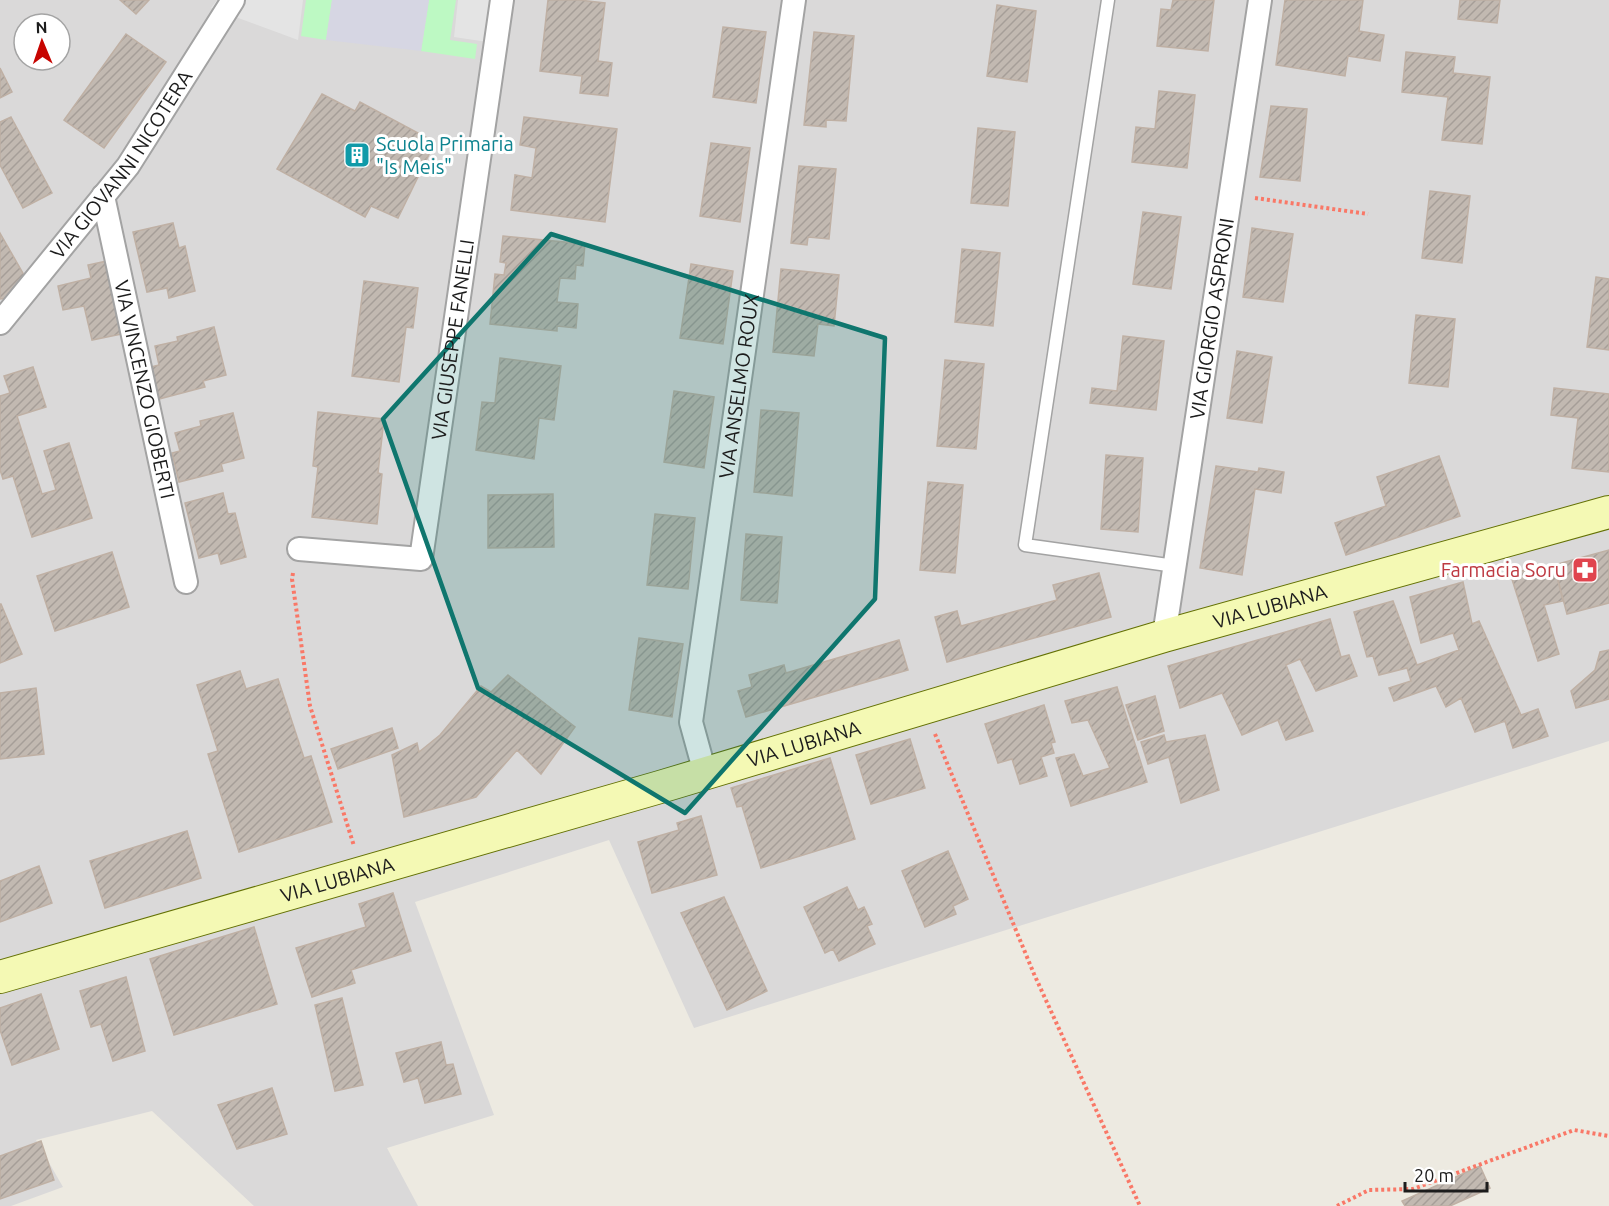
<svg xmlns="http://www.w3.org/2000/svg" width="1609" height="1206" font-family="Ubuntu,sans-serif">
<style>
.residential{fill:#dad9d9;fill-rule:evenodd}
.park{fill:#bdf9c3}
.parking{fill:#e4e4e4}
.plaza{fill:#d6d6e3}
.building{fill:url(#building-hatch);stroke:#bfb0a4;stroke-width:1.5}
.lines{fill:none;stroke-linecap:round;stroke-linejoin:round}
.lane-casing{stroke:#a3a3a3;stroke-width:15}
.street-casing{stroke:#a3a3a3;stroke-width:26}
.secondary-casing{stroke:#647105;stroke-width:34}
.path{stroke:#f97867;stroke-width:4;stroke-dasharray:3 3;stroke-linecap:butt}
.lane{stroke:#fff;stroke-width:12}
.street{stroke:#fff;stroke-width:22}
.secondary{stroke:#f4f9b4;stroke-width:32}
.marked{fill:#0f766e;fill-opacity:0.2;stroke:#0f766e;stroke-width:4.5;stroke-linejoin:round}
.labels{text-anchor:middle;stroke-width:6;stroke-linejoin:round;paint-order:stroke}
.culture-label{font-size:20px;fill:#0d838f;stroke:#fff;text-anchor:start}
.street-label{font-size:20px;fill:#1c1c1c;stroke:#fff}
.health-label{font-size:20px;fill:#be3a42;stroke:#fff;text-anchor:end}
</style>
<defs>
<pattern id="building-hatch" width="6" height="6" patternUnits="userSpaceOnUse" patternTransform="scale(1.5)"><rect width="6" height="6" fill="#c2b9b1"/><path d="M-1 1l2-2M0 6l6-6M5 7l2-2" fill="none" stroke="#a69e98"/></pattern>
</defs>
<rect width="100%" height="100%" fill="#edeae1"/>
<path class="residential" d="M 0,0 L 1609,0 L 1609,741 L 694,1028 L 609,840 L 415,902 L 494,1115 L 387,1148 L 418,1206 L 254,1206 L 152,1111 L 36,1140 L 63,1187 L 11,1206 L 0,1206 ZM 24,24 L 60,24 L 60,60 L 24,60 Z"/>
<path class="park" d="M 306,0 L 332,0 L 326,40 L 301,36 Z
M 429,0 L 456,0 L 450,40 L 477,44 L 475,59 L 421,51 Z"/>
<path class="parking" d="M 217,0 L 303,0 L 298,40 L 211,8 Z
M 458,0 L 514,0 L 508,45 L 454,37 Z"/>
<path class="plaza" d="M 332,0 L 429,0 L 421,51 L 326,40 Z"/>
<path class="building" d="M 120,0 L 149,0 L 136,14 Z
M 548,0 L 579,0 L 605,3 L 598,61 L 612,63 L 608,96 L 580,93 L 582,76 L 540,71 Z
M 1173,0 L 1214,0 L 1208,51 L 1157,46 L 1161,9 L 1171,10 Z
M 1285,0 L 1363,0 L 1359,31 L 1384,35 L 1380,61 L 1348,56 L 1345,76 L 1276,65 Z
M 1460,0 L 1500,0 L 1497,23 L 1458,19 Z
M 997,5 L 1036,11 L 1027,82 L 987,76 Z
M 723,27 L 766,32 L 756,103 L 713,97 Z
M 814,32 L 854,36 L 846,121 L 826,120 L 826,127 L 804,125 Z
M 126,34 L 166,62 L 104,148 L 64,120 Z
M 1406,52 L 1455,57 L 1453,73 L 1490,77 L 1482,144 L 1442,140 L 1448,97 L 1402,92 Z
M 0,68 L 12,92 L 0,98 Z
M 1159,91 L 1195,95 L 1187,168 L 1132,162 L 1136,127 L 1155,129 Z
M 322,94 L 355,111 L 360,102 L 435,142 L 398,218 L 371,206 L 365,217 L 277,169 Z
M 1271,106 L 1307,109 L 1300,181 L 1260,177 Z
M 11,117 L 52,193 L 23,208 L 0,165 L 0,122 Z
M 524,117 L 617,129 L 605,222 L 511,210 L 515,175 L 532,178 L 536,148 L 520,145 Z
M 978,128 L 1015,132 L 1008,206 L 971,203 Z
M 711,143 L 750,148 L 740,222 L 700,216 Z
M 799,166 L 836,169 L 829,239 L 808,237 L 807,245 L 791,243 Z
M 1430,191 L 1470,196 L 1462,263 L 1422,258 Z
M 1143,212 L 1181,217 L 1171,289 L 1133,284 Z
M 173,223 L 179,248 L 185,246 L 195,291 L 169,298 L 167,288 L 147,292 L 133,232 Z
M 1252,228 L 1293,234 L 1283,302 L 1243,297 Z
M 0,233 L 28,282 L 8,298 L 0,299 Z
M 503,236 L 585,244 L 583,266 L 576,265 L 575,279 L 560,278 L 557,302 L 578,304 L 576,328 L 557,326 L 557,331 L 490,324 L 495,274 L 504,275 L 506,263 L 500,262 Z
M 962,249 L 1000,253 L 993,326 L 955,322 Z
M 107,261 L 122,334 L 92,340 L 84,306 L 63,310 L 58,286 L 91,278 L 88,265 Z
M 691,264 L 733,271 L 723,344 L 680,338 Z
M 781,269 L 839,275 L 834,326 L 818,324 L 814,356 L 773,352 Z
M 1596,277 L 1609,279 L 1609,350 L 1587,347 Z
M 364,281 L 418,288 L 413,328 L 406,327 L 399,382 L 352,376 Z
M 1416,315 L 1455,319 L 1448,387 L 1409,383 Z
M 214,327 L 226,375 L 203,381 L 205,387 L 159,399 L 151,367 L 159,365 L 155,346 L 178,341 L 177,337 Z
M 1123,336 L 1164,341 L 1156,410 L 1090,403 L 1092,388 L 1117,391 Z
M 1237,351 L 1272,357 L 1262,423 L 1227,418 Z
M 500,358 L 561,366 L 554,420 L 539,418 L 534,459 L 476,450 L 482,402 L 495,403 Z
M 945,360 L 984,364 L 976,449 L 937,446 Z
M 33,367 L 46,407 L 17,416 L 42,494 L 56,490 L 44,451 L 69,443 L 92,518 L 32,537 L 13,476 L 3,479 L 0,470 L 0,396 L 10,393 L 4,376 Z
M 1554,388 L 1609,394 L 1609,472 L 1572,468 L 1578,418 L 1551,415 Z
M 674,391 L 714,397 L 704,468 L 664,462 Z
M 761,410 L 799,413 L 792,496 L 754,492 Z
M 318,412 L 384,419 L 378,473 L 382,474 L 377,524 L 312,517 L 318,467 L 313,466 Z
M 233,413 L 244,458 L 221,464 L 223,471 L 179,482 L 172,453 L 180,451 L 175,433 L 201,426 L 200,421 Z
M 1106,455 L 1143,458 L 1138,532 L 1101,529 Z
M 1439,456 L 1460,516 L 1346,555 L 1335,523 L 1386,506 L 1377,477 Z
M 1216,466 L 1258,472 L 1259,468 L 1284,472 L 1281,493 L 1255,489 L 1242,575 L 1200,568 Z
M 928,482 L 963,485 L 955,573 L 920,570 Z
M 223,493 L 228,514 L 235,513 L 246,557 L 221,564 L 218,553 L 199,558 L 185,503 Z
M 553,494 L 554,547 L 488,548 L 488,495 Z
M 655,514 L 695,518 L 688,589 L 647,585 Z
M 746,534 L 782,537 L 777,603 L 741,600 Z
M 1609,550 L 1609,603 L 1567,614 L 1554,565 Z
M 112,552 L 129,607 L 55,631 L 37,576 Z
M 1554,565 L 1563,601 L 1544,605 L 1559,654 L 1538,661 L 1510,573 Z
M 1099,573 L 1111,617 L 947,662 L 935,617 L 957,611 L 961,626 L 1057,600 L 1053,585 Z
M 1463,582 L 1472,624 L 1479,621 L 1521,715 L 1538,709 L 1548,736 L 1513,748 L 1505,721 L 1475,732 L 1461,698 L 1446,707 L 1436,686 L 1394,701 L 1389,688 L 1411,681 L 1407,668 L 1379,675 L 1373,656 L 1367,657 L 1354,612 L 1393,601 L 1417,665 L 1459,650 L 1453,633 L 1421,643 L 1410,597 Z
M 0,604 L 1,604 L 22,654 L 0,663 Z
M 1330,619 L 1341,657 L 1349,655 L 1357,676 L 1316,691 L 1300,659 L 1286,665 L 1313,731 L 1286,740 L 1278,720 L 1242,735 L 1222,693 L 1180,708 L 1168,666 Z
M 639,638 L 683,644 L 672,717 L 629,710 Z
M 899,640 L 908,670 L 746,717 L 738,691 L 752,687 L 749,675 L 784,665 L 786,673 Z
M 1609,650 L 1609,699 L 1576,708 L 1571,691 L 1595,670 L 1600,652 Z
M 240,671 L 246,689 L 278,679 L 304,758 L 311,756 L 332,822 L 239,852 L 208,754 L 218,751 L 197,685 Z
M 508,675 L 575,727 L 541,774 L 517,750 L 476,797 L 404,817 L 392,755 L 417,743 L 419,752 L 440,735 L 481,686 L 491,692 Z
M 1117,687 L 1147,782 L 1071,806 L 1056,758 L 1074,754 L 1083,776 L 1110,768 L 1088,720 L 1072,723 L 1065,701 Z
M 36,688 L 44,754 L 0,759 L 0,693 Z
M 1155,696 L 1164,731 L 1138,740 L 1126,705 Z
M 1044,705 L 1055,742 L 1051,743 L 1054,753 L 1041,757 L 1047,776 L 1020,784 L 1012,759 L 998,763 L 985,724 Z
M 392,728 L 398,748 L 338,769 L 331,749 Z
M 1164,735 L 1166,742 L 1205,735 L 1219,790 L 1181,803 L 1169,757 L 1148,764 L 1141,742 Z
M 910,739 L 925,788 L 871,804 L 856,755 Z
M 830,758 L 855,839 L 761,868 L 742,806 L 737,807 L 731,788 Z
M 701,816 L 717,875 L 652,893 L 638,842 L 679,830 L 677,823 Z
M 187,831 L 201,878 L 105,908 L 90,861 Z
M 948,851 L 968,899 L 953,906 L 956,914 L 925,927 L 902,871 Z
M 39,866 L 52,903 L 0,922 L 0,881 Z
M 847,887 L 858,910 L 864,907 L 872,924 L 867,926 L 875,944 L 839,961 L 833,949 L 825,953 L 804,907 Z
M 393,893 L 411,951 L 351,970 L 355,983 L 312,997 L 296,948 L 366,927 L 359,904 Z
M 724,897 L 767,991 L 727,1010 L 681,913 Z
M 254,927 L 277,1004 L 174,1035 L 150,959 Z
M 126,977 L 145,1051 L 113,1061 L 101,1024 L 91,1027 L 80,991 Z
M 41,994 L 59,1049 L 12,1065 L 0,1030 L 0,1008 Z
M 342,998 L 363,1085 L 335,1091 L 315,1005 Z
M 441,1042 L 446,1065 L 453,1064 L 461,1094 L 425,1103 L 418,1078 L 404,1082 L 396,1053 Z
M 272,1088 L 287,1134 L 237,1149 L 218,1105 Z
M 41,1141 L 54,1180 L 0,1199 L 0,1156 Z
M 1480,1166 L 1490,1188 L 1450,1206 L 1405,1206 L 1402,1201 Z"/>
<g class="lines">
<g class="lane-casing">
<path id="lane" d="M 1108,0 L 1025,545 L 1175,566"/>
</g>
<g class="street-casing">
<g id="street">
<path id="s1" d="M 103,196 L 186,582"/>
<path id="s2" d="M 0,323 L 128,166 L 233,0"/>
<path id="s3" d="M 299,549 L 421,559 L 502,0"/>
<path id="s4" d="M 1164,636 L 1260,0"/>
<path id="s5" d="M 705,773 L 691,722 L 794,0"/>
</g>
</g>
<g class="secondary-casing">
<g id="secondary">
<path id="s6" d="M 0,977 L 660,787 L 1164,636 L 1609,512"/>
</g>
</g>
<path class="path" d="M 1255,198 L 1368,214
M 293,573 L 292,579 L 310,706 L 354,846
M 935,734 L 1034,974 L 1140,1206
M 1337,1206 L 1369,1190 L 1413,1189 L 1574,1130 L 1609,1136"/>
<use href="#lane" class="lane"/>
<use href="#street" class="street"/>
<use href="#secondary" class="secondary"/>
</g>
<path class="marked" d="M 551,234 L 885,338 L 875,599 L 685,813 L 478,688 L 383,419 Z"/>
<defs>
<g id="building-square" transform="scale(1.35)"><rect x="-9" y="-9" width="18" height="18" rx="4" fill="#0f9aa8" stroke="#fff"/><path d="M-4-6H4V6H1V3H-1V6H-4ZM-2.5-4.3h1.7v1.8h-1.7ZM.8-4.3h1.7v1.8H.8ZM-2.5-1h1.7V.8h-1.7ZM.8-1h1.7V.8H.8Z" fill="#fff"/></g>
<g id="pharmacy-square" transform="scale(1.35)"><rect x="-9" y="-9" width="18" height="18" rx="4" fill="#e0444e" stroke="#fff"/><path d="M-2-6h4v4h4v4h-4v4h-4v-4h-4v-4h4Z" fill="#fff"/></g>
</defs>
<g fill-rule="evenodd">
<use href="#building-square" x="357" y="155"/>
<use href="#pharmacy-square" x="1585" y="570"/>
</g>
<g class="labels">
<g class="culture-label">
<text x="376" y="151">Scuola Primaria<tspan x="376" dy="23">"Is Meis"</tspan></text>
</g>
<g class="street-label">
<text dy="7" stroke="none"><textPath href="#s2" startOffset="200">VIA GIOVANNI NICOTERA</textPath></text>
<text dy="7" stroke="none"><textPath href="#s4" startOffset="321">VIA GIORGIO ASPRONI</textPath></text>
<text dy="7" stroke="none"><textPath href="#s3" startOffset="344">VIA GIUSEPPE FANELLI</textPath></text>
<text dy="7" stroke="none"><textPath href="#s5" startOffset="392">VIA ANSELMO ROUX</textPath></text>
<text dy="7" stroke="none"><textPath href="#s1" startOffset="198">VIA VINCENZO GIOBERTI</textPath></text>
<text dy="7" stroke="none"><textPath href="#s6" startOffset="1323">VIA LUBIANA</textPath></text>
<text dy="7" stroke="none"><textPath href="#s6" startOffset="837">VIA LUBIANA</textPath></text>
<text dy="7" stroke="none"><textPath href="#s6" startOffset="351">VIA LUBIANA</textPath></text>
</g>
<g class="health-label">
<text x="1566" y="577">Farmacia Soru</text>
</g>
</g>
<g transform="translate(42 42) rotate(358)"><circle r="28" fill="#ffffff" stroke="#a4a4a4" stroke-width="1.5"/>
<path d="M0-4.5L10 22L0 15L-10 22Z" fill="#c70400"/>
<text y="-9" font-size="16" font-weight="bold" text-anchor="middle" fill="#1c1c1c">N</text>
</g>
<path d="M1405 1182v9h82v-9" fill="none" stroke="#1c1c1c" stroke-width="3"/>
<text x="1414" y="1182" font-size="18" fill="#1c1c1c" stroke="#ffffff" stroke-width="4.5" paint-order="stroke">20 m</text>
</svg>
